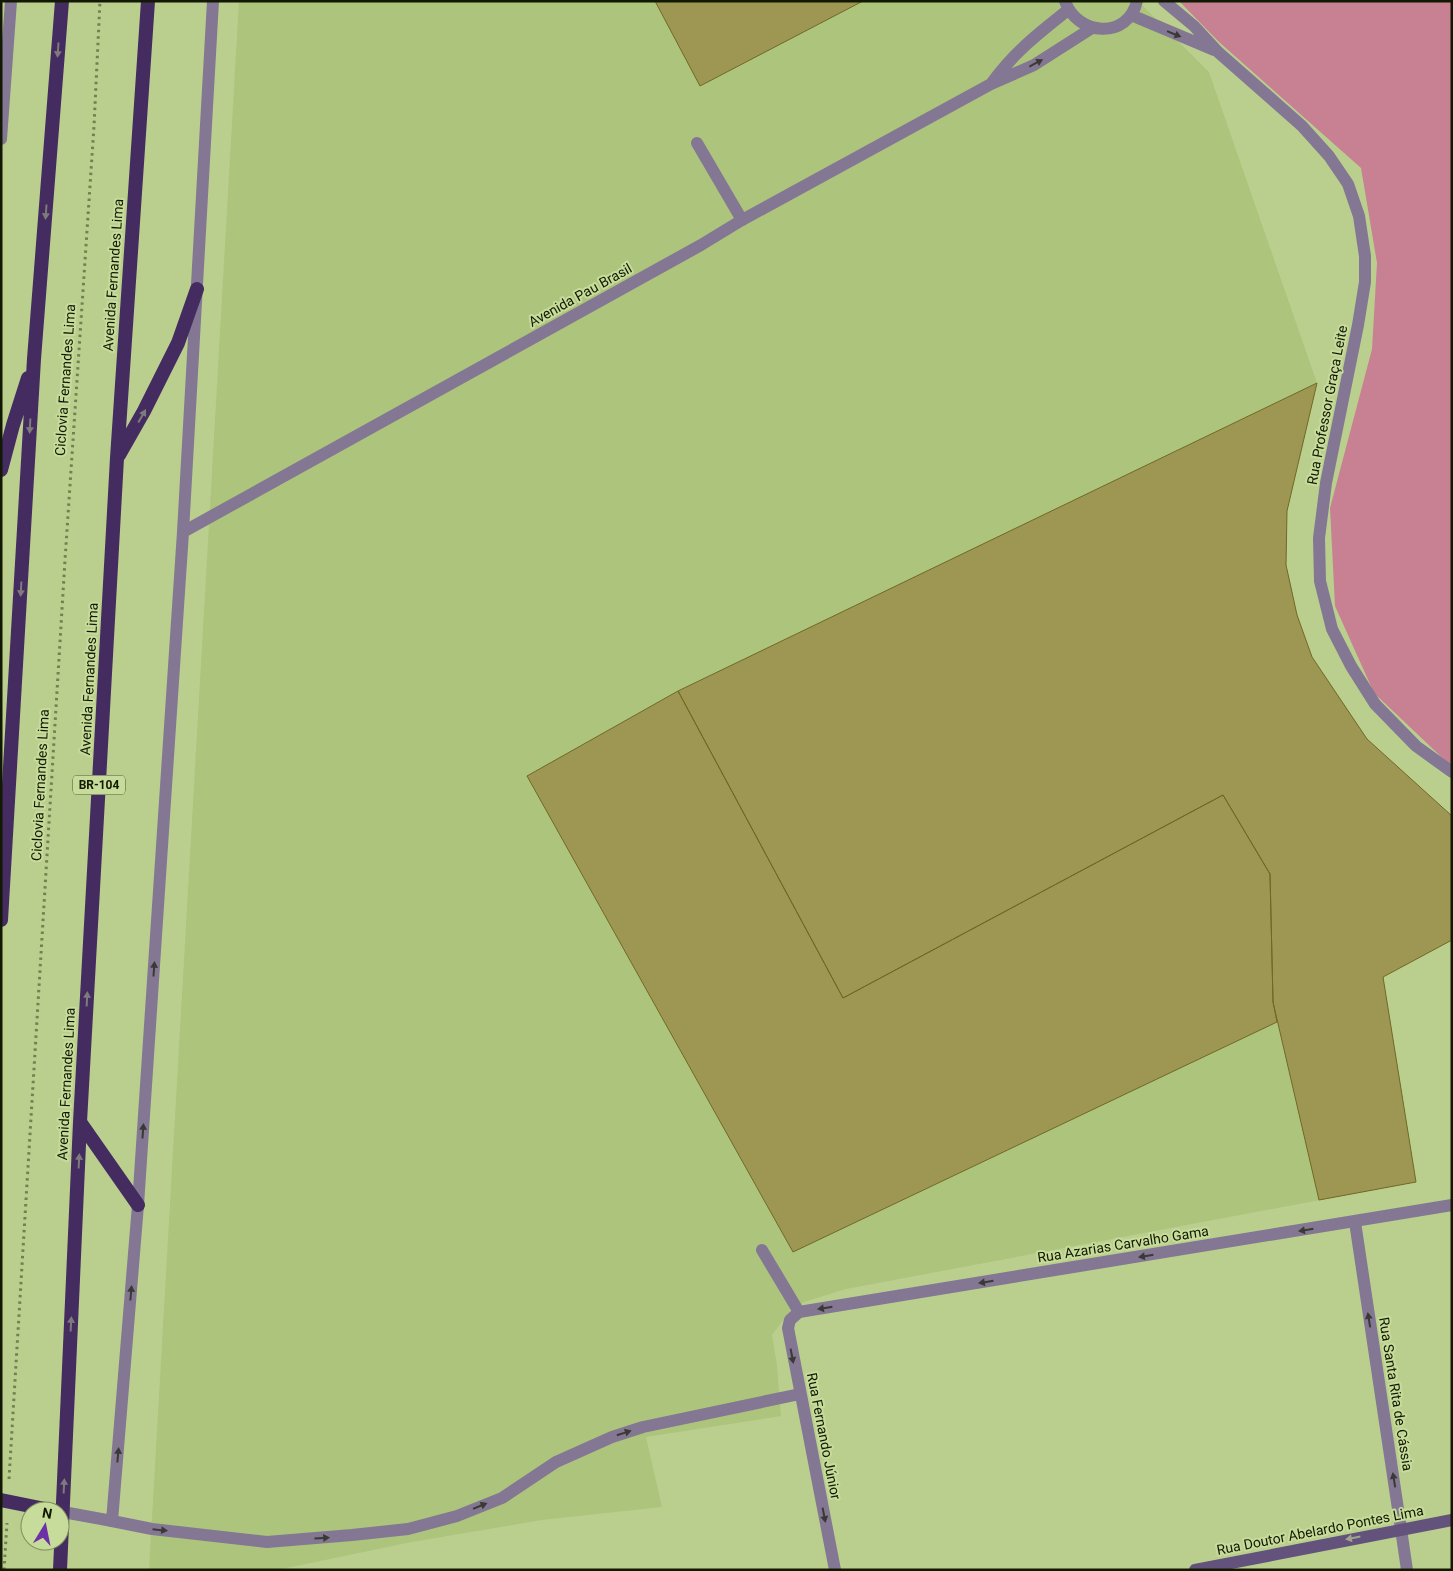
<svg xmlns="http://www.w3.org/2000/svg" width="1453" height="1571" font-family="Roboto,sans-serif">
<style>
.built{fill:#adc47c}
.green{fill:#c78193}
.building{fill:#9e9753;stroke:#706924}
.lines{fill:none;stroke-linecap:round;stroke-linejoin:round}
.path{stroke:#718051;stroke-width:3;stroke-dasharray:2.5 4;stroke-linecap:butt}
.service{stroke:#837794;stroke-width:12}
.minor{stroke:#837794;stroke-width:12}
.tertiary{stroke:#837794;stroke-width:12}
.secondary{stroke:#63527b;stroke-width:12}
.trunk{stroke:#442b60;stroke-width:14}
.oneway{fill:#3a3a35}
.oneway2{fill:#7f7b7b}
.oneway3{fill:#9fa58e}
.labels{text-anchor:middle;stroke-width:4;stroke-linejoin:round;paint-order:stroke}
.shield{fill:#c7dc9b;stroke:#485430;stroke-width:1}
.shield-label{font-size:12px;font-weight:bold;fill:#121902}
.street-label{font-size:14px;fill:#121902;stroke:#c7dc9b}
</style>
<rect width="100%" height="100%" fill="#bacf8e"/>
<path class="built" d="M 239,1 L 1138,1 L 1209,72 L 1317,383 L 1287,511 L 1286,565 L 1297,615 L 1312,657 L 1367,739 L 1452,816 L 1452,940 L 1383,977 L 1416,1182 L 846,1289 L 804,1302 L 787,1315 L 772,1335 L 777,1365 L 781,1416 L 646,1437 L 662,1507 L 542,1520 L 412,1542 L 277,1570 L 149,1570 Z"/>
<path class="green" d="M 1179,1 L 1452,1 L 1452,767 L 1374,693 L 1335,606 L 1330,508 L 1372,349 L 1377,263 L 1361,168 L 1219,42 Z"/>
<path class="building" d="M 655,1 L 863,1 L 700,86 Z
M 1317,383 L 1287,511 L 1286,565 L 1297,615 L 1312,657 L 1367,739 L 1452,816 L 1452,940 L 1383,977 L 1416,1182 L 1319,1200 L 1273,1002 L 1270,874 L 1223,795 L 843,998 L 678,691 Z
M 678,691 L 843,998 L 1223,795 L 1270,874 L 1273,1002 L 1277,1022 L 793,1252 L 527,776 Z"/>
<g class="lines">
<path class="path" d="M 9,1479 L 65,560 L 94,126 L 100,1
M 4,1570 L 7,1523"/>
<path class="service" d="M 697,143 L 742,220
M 762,1250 L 799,1312
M 112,1521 L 152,1529 L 267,1542 L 352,1535 L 408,1529 L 457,1516 L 502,1498 L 556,1462 L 612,1437 L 643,1427 L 800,1394"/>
<path class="minor" d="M 1065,1 C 1077,36 1128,40 1137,1
M 1164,1 L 1194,26 L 1218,52 L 1302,126 L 1329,156 L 1348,184 L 1359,216 L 1365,256 L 1365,282 L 1358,325 L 1326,483 L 1319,538 L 1320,581 L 1332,629 L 1351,666 L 1375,704 L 1416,746 L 1452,772
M 1131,15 L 1214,50
M 991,84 C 1015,51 1038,34 1068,10
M 1,139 L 11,1
M 183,532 L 701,245 L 742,220 L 991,84 L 1034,65 L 1092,28
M 1355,1222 L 1401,1529
M 63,1512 L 112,1521 L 138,1205 L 183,532 L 213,1
M 835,1570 L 788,1328 L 790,1320 L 799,1312 L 1452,1205"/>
<path class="tertiary" d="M 1401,1529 L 1407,1570"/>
<path class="secondary" d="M 1195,1570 L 1452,1520"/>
<path class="trunk" d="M 119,455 L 144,411 L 178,343 L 197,289
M 1,470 L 13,425 L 28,378
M 1,920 L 34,359 L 62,1
M 80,1122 L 138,1205
M 1,1500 L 55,1511
M 60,1570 L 80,1122 L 117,458 L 148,1"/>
</g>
<defs><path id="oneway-solid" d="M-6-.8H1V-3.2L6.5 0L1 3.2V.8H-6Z" transform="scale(1.25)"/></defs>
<g class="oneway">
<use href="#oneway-solid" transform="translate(1174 34) rotate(22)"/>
<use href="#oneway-solid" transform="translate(1036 63) rotate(-28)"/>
<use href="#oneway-solid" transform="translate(154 969) rotate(-86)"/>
<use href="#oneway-solid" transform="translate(143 1131) rotate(-86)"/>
<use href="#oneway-solid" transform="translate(1306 1230) rotate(171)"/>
<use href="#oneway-solid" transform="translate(1146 1256) rotate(171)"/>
<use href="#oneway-solid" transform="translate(986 1282) rotate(171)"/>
<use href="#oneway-solid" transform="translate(131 1293) rotate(-85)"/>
<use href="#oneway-solid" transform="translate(825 1308) rotate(171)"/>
<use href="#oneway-solid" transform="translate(1369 1320) rotate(-99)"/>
<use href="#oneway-solid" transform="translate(792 1356) rotate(79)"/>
<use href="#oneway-solid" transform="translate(624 1433) rotate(-18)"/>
<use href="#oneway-solid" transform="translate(118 1455) rotate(-85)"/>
<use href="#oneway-solid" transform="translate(1394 1480) rotate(-99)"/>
<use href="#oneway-solid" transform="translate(480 1506) rotate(-22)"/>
<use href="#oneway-solid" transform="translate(824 1515) rotate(79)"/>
<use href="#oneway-solid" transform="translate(160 1530) rotate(6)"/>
<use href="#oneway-solid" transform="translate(322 1538) rotate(-4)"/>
</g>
<g class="oneway2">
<use href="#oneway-solid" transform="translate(58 50) rotate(94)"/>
<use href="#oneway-solid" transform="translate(46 212) rotate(94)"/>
<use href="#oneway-solid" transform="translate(142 416) rotate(-60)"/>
<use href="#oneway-solid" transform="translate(30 426) rotate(93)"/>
<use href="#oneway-solid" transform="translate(21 589) rotate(93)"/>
<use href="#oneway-solid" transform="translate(87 999) rotate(-87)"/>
<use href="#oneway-solid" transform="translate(79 1161) rotate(-87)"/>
<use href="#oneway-solid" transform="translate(71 1324) rotate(-87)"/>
<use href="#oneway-solid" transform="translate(64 1486) rotate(-87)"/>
</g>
<use class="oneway3" href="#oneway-solid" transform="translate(1353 1538) rotate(169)"/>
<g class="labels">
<rect class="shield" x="73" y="775.5" width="52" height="19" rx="4"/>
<g class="shield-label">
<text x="99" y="789">BR-104</text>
</g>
<g class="street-label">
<text transform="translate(113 275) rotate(-86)" y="5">Avenida Fernandes Lima</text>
<text transform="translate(580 295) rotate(-29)" y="5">Avenida Pau Brasil</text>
<text transform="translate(65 380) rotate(-86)" y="5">Ciclovia Fernandes Lima</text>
<text transform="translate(1327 405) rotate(-79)" y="5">Rua Professor Graça Leite</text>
<text transform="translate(89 679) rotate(-87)" y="5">Avenida Fernandes Lima</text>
<text transform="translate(40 785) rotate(-87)" y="5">Ciclovia Fernandes Lima</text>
<text transform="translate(66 1084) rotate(-87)" y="5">Avenida Fernandes Lima</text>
<text transform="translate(1123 1244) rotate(-9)" y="5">Rua Azarias Carvalho Gama</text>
<text transform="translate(1396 1394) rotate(81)" y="5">Rua Santa Rita de Cássia</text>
<text transform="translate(824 1436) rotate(79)" y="5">Rua Fernando Júnior</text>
<text transform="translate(1320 1530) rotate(-11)" y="5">Rua Doutor Abelardo Pontes Lima</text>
</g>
</g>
<rect width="1453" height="1571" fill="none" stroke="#121902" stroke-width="5"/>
<g transform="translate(45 1526) rotate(10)"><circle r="24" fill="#c7dc9b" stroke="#7f8e5e"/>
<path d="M0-4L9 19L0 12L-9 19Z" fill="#6c31a7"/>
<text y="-8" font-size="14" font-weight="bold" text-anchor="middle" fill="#121902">N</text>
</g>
</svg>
